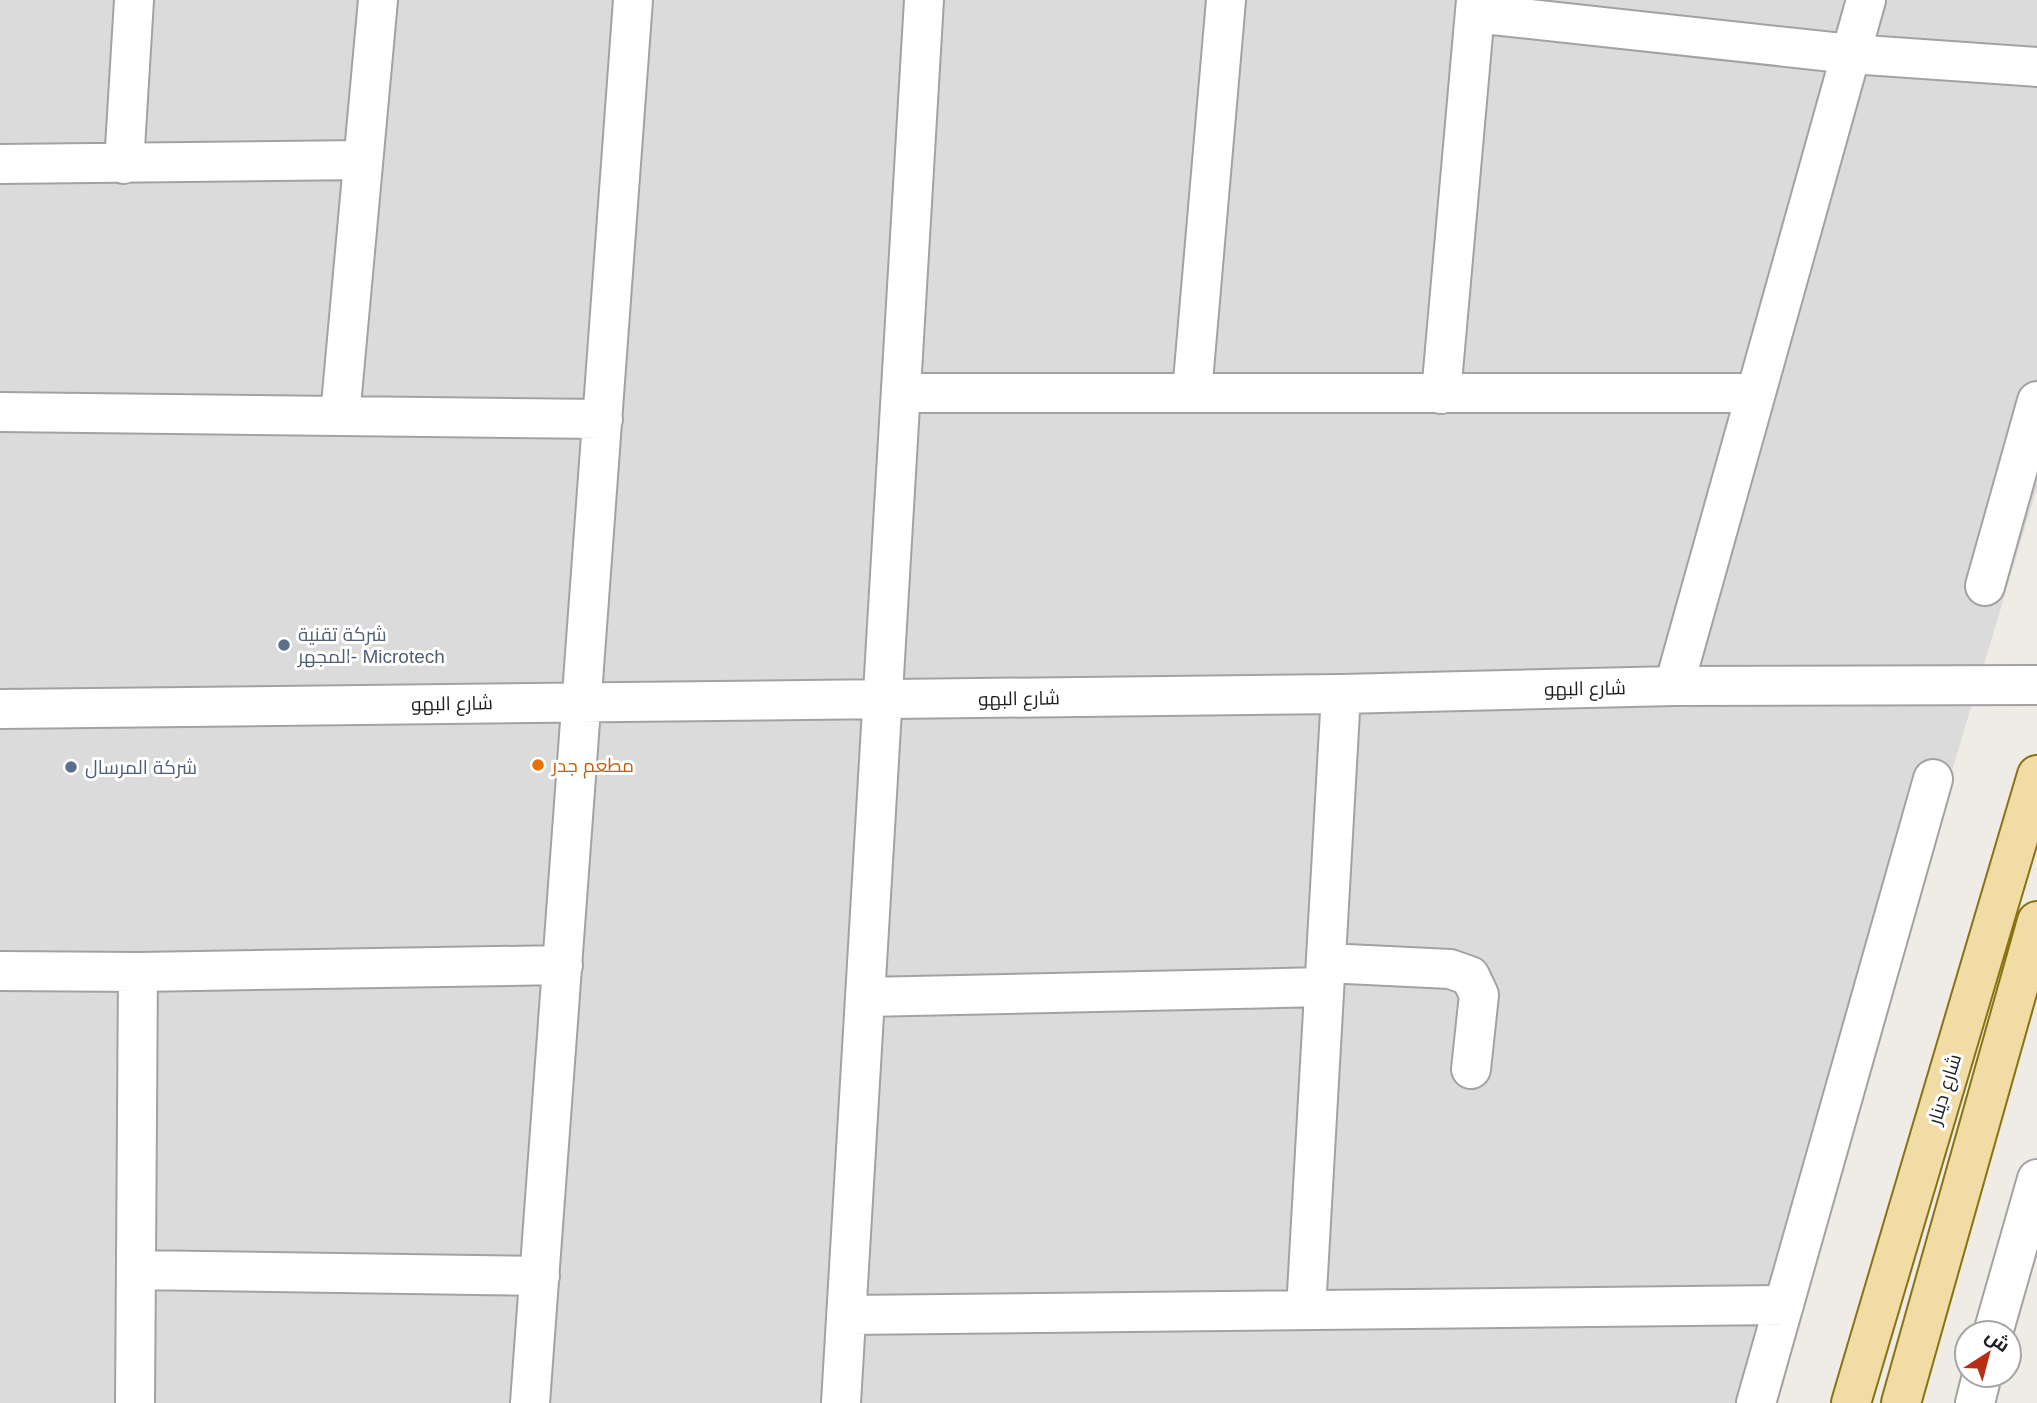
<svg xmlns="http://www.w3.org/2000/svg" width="2037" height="1403" font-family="Helvetica,Cairo,sans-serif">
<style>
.residential{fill:#dcdbdb}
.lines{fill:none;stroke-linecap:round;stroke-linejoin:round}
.minor-casing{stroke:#a2a2a2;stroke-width:42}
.major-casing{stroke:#897210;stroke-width:42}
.minor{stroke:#fff;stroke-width:38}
.major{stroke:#f2dca6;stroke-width:38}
.service-dot{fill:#5c6f8a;stroke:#fff;stroke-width:2.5}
.food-dot{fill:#e8710a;stroke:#fff;stroke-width:2.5}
.labels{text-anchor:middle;stroke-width:6;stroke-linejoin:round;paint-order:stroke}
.service-label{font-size:19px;fill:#4e5e75;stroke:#fff;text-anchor:start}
.street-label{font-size:19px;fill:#1e1e1e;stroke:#fff}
.food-label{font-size:19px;fill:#c56008;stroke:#fff;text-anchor:start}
</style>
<rect width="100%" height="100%" fill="#eeece5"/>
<path class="residential" d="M 0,0 L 2037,0 L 2037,488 L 1762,1403 L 0,1403 Z"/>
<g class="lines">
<g class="minor-casing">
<path id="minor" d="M 1475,13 L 1851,54 L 2037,67
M 0,164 L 363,160
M 124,164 L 134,0
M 901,393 L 1756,393
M 1192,393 L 1226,0
M 1441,394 L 1476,0
M 0,412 L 603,419
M 340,416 L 378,0
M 1985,586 L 2037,401
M 1674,686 L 1866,0
M 0,709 L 1341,694 L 1674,686 L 2037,685
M 1326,963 L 1450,969 L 1470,976 L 1479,995 L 1471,1069
M 0,971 L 138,972 L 563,965
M 865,997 L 1324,987
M 136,1270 L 540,1276
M 1306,1310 L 1341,694
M 847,1315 L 1784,1305
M 1993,1333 L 2037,1179
M 135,1403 L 138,972
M 530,1403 L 633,0
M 841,1403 L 924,0
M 1756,1403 L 1933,779
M 1975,1403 L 1982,1375"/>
</g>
<g class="major-casing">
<path id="major" d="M 1851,1403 L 2037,775
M 1901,1403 L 2037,921"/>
</g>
<use href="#minor" class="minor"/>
<use href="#major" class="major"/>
</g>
<g class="service-dot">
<circle cx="284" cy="645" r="7"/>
<circle cx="71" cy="767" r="7"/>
</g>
<circle class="food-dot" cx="538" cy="765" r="7"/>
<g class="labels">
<g class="service-label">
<text x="298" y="641">شركة تقنية<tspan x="298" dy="22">المجهر- Microtech</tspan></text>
<text x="85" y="774">شركة المرسال</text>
</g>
<g class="street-label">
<text transform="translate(1585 688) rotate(-1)" y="7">شارع البهو</text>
<text transform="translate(1019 698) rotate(-1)" y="7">شارع البهو</text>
<text transform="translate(452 703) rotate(-1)" y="7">شارع البهو</text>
<text transform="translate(1944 1089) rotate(-73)" y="7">شارع دينار</text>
</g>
<g class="food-label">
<text x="552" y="772">مطعم جدر</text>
</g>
</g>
<g transform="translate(1988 1354) rotate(36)"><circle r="33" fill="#ffffff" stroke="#a5a5a5" stroke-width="2"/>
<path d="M0-5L12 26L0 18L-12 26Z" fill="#b72d15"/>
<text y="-10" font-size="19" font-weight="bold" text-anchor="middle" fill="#1e1e1e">ش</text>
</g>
</svg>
